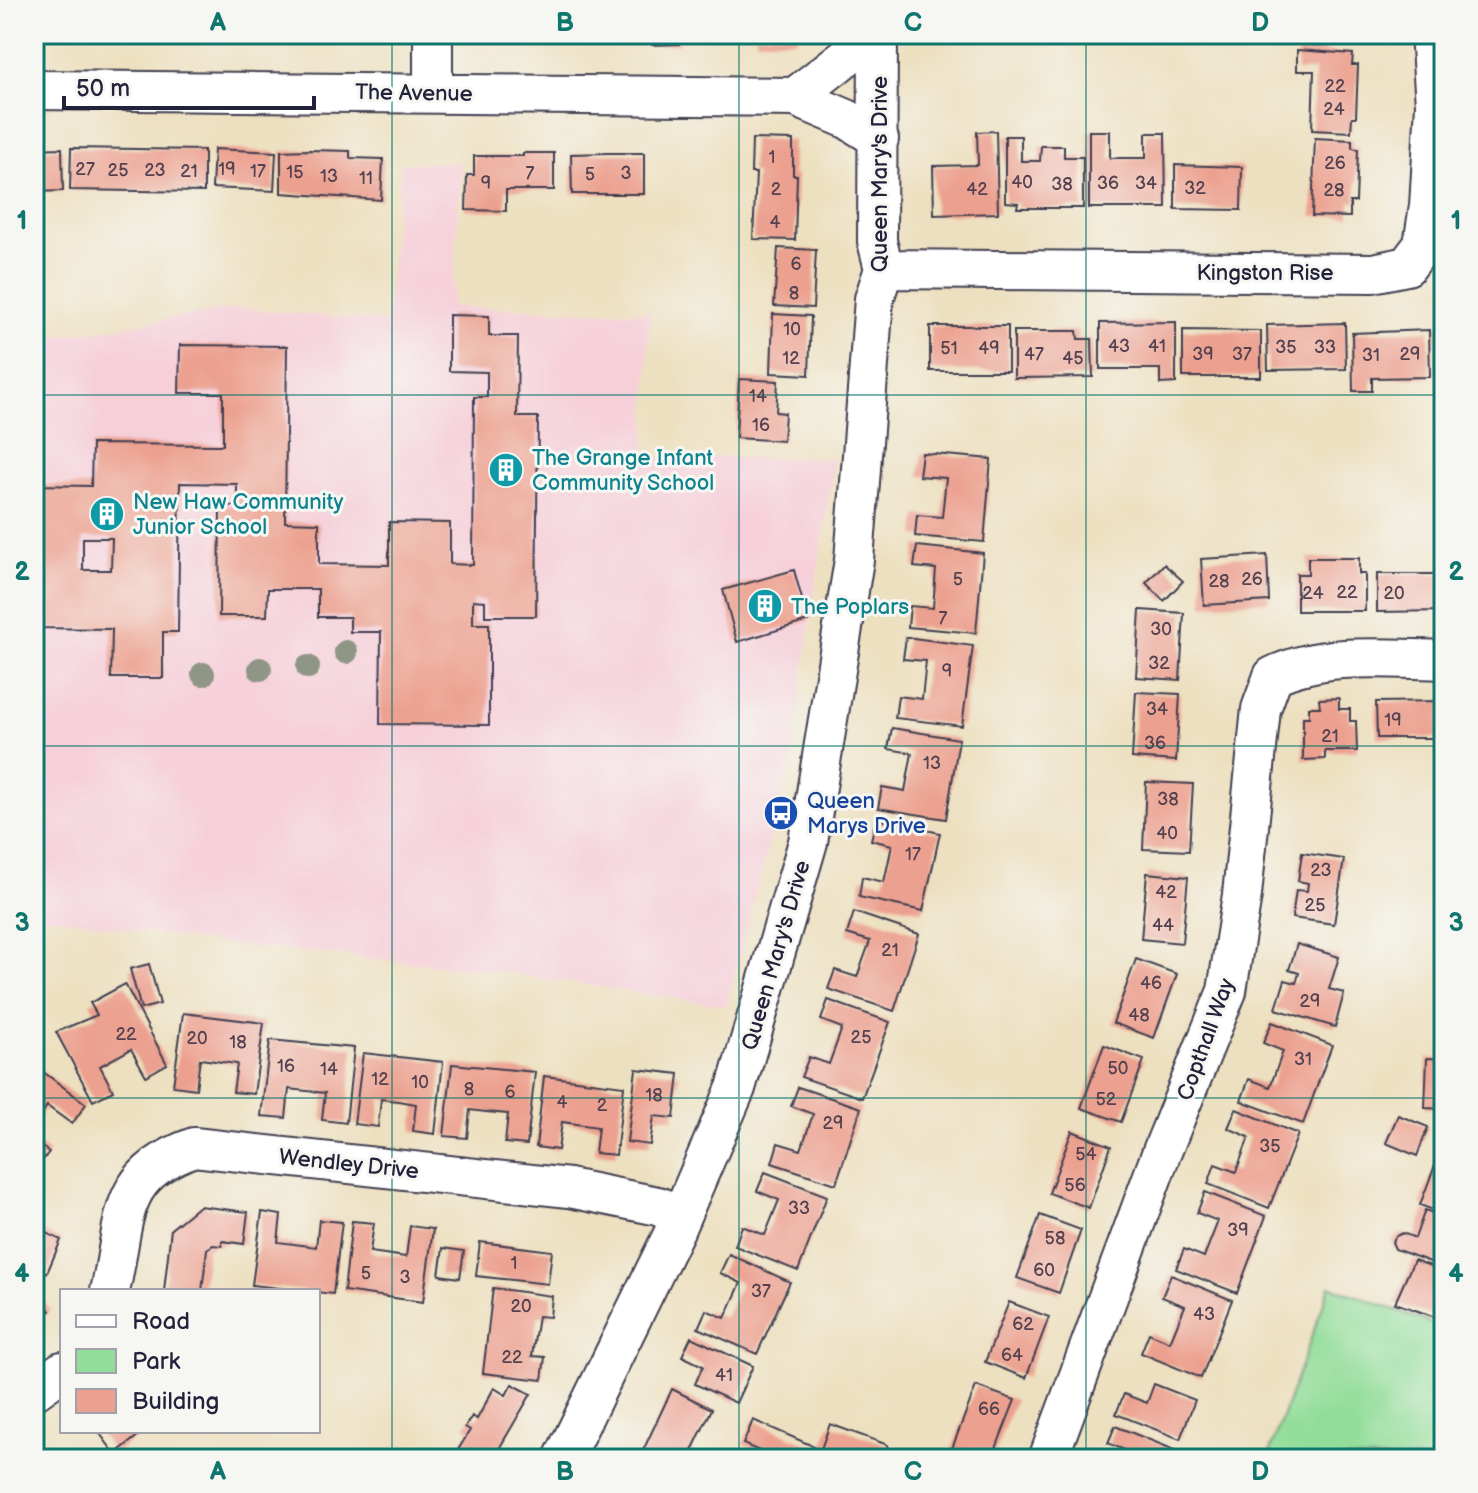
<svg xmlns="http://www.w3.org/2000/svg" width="1478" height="1493" font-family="'Balsamiq Sans',sans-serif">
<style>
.built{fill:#f6cfd9}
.green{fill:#92dd99;stroke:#5a806a;stroke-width:2}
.building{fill:#eca08f;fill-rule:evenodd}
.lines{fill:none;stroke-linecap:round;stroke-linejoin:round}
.minor-casing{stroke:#403e4f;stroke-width:42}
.minor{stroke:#fff;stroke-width:38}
.tree{fill:#909686}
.grid{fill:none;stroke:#0f766e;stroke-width:2;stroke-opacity:0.55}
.labels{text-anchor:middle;stroke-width:6;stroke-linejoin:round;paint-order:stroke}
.number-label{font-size:18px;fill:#544250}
.street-label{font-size:22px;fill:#22223b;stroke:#f6f6f2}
.culture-label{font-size:22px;fill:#0d838f;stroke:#f6f6f2;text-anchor:start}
.transit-label{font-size:22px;fill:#164399;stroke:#f6f6f2;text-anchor:start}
.neatline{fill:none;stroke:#0f766e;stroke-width:3}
.grid-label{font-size:26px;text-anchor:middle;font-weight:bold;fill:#0f766e}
</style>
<rect width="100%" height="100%" fill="#f6f6f2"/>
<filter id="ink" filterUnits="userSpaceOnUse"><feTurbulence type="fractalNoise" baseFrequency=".0125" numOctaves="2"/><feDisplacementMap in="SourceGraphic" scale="16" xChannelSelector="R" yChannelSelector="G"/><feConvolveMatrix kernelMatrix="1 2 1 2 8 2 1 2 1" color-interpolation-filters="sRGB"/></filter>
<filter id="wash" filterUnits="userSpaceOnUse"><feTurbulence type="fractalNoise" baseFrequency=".006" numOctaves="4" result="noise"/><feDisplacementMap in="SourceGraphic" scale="32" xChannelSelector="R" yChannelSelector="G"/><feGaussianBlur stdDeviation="1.8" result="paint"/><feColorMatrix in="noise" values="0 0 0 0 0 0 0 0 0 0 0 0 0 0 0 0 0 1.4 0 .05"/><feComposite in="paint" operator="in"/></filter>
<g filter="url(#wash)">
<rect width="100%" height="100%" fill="#ede0c0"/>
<path class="built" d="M 461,162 L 452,307 L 650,313 L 645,456 L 834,459 L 790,764 L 726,1006 L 494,971 L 209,942 L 34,914 L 34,332 L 63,336 L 238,308 L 386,322 L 401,164 Z"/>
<path class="green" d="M 1330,1286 L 1444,1328 L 1444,1459 L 1267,1459 Z"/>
<g id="blocks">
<path class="building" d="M 652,34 L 678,34 L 679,44 L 652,45 Z
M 756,34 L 797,34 L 797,40 L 756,40 Z
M 1055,34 L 1077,34 L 1077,42 L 1055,42 Z
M 1315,34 L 1360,34 L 1360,45 L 1314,45 Z
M 1297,50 L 1353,54 L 1352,65 L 1358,65 L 1356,117 L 1352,117 L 1351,132 L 1312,130 L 1314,71 L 1297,71 Z
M 996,131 L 998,213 L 934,215 L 933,166 L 978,165 L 977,132 Z
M 1089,131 L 1110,131 L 1110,158 L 1146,158 L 1146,133 L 1165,133 L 1166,208 L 1089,208 Z
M 1005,136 L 1021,136 L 1021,161 L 1040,161 L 1041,146 L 1064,146 L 1064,157 L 1083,157 L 1083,208 L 1017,208 L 1018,203 L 1005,202 Z
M 1315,138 L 1352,140 L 1352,148 L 1358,149 L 1356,202 L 1350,202 L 1350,217 L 1312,216 Z
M 752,139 L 793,140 L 793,175 L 797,175 L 795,240 L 753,239 L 756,173 L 751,173 Z
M 62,148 L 63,191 L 34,192 L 34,149 Z
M 71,148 L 204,150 L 204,192 L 70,190 Z
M 214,149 L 276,152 L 274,191 L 212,188 Z
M 309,150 L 350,151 L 350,158 L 383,159 L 381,200 L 281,193 L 281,151 Z
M 523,153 L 554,153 L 554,190 L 506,190 L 506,211 L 466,210 L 467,175 L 474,175 L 474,156 L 523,156 Z
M 608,153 L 644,153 L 644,194 L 572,194 L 571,154 Z
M 1175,165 L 1242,167 L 1241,210 L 1175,209 Z
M 778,248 L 816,250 L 813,308 L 774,306 Z
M 773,314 L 811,316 L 809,375 L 771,373 Z
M 449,315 L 489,316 L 489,336 L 518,336 L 517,417 L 538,417 L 536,616 L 485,616 L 485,601 L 473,600 L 473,624 L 489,624 L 489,725 L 380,724 L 381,632 L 350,632 L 350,617 L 318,617 L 318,589 L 268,589 L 267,616 L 219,616 L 220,506 L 237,506 L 237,484 L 180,483 L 178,632 L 163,632 L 163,678 L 111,678 L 112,629 L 34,628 L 34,485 L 91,486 L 92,444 L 223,445 L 223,393 L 179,393 L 180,345 L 287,346 L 285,522 L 319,523 L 319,564 L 389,565 L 389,522 L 450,523 L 450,564 L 473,565 L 474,397 L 487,397 L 487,372 L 449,371 ZM 83,538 L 112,538 L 111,570 L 83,570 Z
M 1176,322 L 1176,383 L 1160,384 L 1160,369 L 1100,369 L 1100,323 Z
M 1345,323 L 1346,369 L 1268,370 L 1267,325 Z
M 930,326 L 1008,326 L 1008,371 L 930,371 Z
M 1435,327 L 1444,327 L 1444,385 L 1436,386 Z
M 1183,330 L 1261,331 L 1261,377 L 1183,377 Z
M 1429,330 L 1430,377 L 1372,378 L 1372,391 L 1353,391 L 1352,333 Z
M 1014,331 L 1077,331 L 1078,339 L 1092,339 L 1093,377 L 1014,378 Z
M 739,379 L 778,381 L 776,412 L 785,413 L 783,441 L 736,438 Z
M 922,453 L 991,459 L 984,542 L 915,536 L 917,515 L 942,517 L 946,478 L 919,476 Z
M 917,546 L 983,553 L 976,633 L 908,627 L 910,606 L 933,608 L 936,569 L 914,567 Z
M 1267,555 L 1269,601 L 1204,605 L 1201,559 Z
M 1308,558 L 1359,558 L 1359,574 L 1365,574 L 1365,611 L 1297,611 L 1297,574 L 1308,574 Z
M 1164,564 L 1183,581 L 1164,601 L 1146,583 Z
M 794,570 L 808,621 L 737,642 L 723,590 Z
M 1377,574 L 1444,574 L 1444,611 L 1377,612 Z
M 1140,610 L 1184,613 L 1180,680 L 1136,677 Z
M 906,637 L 973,646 L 962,726 L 895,718 L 898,696 L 922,699 L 926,661 L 903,659 Z
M 1136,692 L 1180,694 L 1176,761 L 1132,758 Z
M 1339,698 L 1339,709 L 1350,709 L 1350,721 L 1356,721 L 1357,751 L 1325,751 L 1325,759 L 1303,760 L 1303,717 L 1309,717 L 1309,707 L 1320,707 L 1319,699 Z
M 1444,701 L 1444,738 L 1377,738 L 1376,702 Z
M 892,728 L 959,739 L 946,819 L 878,808 L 882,787 L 905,791 L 912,753 L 888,749 Z
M 1146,782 L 1193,784 L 1189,851 L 1143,849 Z
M 876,819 L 940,833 L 923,911 L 859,897 L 862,877 L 884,882 L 888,864 L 892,845 L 871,840 Z
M 1302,853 L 1344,859 L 1334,924 L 1292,918 L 1296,890 L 1307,891 L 1308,883 L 1298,881 Z
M 1147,873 L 1188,877 L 1182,943 L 1141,939 Z
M 854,912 L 919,934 L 894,1011 L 828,989 L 835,970 L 857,977 L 870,941 L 847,934 Z
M 1297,944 L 1339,957 L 1329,989 L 1344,993 L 1335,1027 L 1276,1009 L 1285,980 L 1296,983 L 1297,980 L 1299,973 L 1289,970 Z
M 1136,959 L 1177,974 L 1154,1038 L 1113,1023 Z
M 149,964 L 160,1004 L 141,1009 L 130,969 Z
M 125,984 L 167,1064 L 146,1076 L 131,1049 L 100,1066 L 113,1091 L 93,1101 L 56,1032 L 97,1015 L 90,1003 Z
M 828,1000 L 890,1022 L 862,1098 L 801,1077 L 809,1057 L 829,1064 L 842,1028 L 821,1020 Z
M 183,1013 L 264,1023 L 254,1094 L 233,1092 L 237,1064 L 200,1059 L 196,1089 L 173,1086 Z
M 1272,1022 L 1332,1045 L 1303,1124 L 1241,1101 L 1249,1079 L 1270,1087 L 1283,1051 L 1263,1043 Z
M 270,1040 L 354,1048 L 346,1123 L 322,1120 L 325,1093 L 289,1089 L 286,1118 L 261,1116 Z
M 1104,1045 L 1144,1060 L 1121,1122 L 1081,1108 Z
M 363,1053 L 443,1062 L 435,1134 L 413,1131 L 416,1104 L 398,1101 L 381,1099 L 378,1127 L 354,1124 Z
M 1427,1058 L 1444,1059 L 1444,1109 L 1425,1108 Z
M 452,1064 L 535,1072 L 527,1145 L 505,1143 L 508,1114 L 486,1112 L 470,1110 L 467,1138 L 444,1136 Z
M 34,1065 L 86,1104 L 72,1124 L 47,1106 L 34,1125 Z
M 636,1069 L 679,1074 L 674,1118 L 654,1116 L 650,1145 L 627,1142 Z
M 544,1076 L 624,1086 L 616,1155 L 595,1153 L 598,1127 L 562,1122 L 558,1150 L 536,1147 Z
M 798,1087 L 861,1108 L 836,1184 L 772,1163 L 778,1143 L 801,1150 L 813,1114 L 791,1106 Z
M 1236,1109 L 1298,1134 L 1269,1208 L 1208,1184 L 1215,1164 L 1236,1172 L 1249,1137 L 1228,1128 Z
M 1398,1115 L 1428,1127 L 1417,1156 L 1386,1143 Z
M 1072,1131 L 1111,1146 L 1089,1208 L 1049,1193 Z
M 34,1141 L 49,1152 L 37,1168 L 34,1166 Z
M 1437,1160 L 1444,1163 L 1444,1214 L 1420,1205 Z
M 765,1172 L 827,1196 L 798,1271 L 735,1246 L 742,1226 L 765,1235 L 779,1200 L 757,1191 Z
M 1205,1192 L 1266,1216 L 1237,1293 L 1176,1269 L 1184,1249 L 1204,1257 L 1218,1221 L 1197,1213 Z
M 199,1206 L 248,1212 L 244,1244 L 222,1241 L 222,1246 L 213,1245 L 207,1249 L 202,1291 L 164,1291 L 171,1229 Z
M 1425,1210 L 1444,1217 L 1444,1267 L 1395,1249 L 1392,1242 L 1396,1236 L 1403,1233 L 1415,1238 Z
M 262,1212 L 281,1215 L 278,1242 L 316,1247 L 319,1220 L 342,1222 L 333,1294 L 252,1285 Z
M 1040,1215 L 1081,1230 L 1059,1293 L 1017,1278 Z
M 352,1221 L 374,1223 L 370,1252 L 406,1257 L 410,1226 L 433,1229 L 423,1302 L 344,1291 Z
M 34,1227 L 61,1240 L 47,1273 L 34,1267 Z
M 480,1242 L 552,1251 L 548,1284 L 476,1276 Z
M 443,1248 L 464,1251 L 460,1278 L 439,1275 Z
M 729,1254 L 790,1282 L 757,1354 L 698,1328 L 706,1310 L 725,1318 L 741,1283 L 720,1273 Z
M 1414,1260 L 1444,1271 L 1444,1320 L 1395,1303 Z
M 1171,1275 L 1232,1300 L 1201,1378 L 1141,1353 L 1149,1333 L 1170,1342 L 1185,1306 L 1162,1297 Z
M 493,1288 L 552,1296 L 550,1317 L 538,1316 L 532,1356 L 545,1357 L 542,1380 L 483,1373 Z
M 34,1289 L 50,1311 L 34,1323 Z
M 1009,1302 L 1049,1317 L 1026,1378 L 985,1362 Z
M 691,1337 L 753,1366 L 736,1403 L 695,1384 L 703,1366 L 682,1356 Z
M 512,1384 L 531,1394 L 493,1459 L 473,1459 L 458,1450 L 470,1430 L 465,1427 L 472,1416 L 477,1419 L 494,1388 L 506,1395 Z
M 1154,1384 L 1195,1400 L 1180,1439 L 1116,1414 L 1124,1394 L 1147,1403 Z
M 976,1386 L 1015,1400 L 1002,1433 L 992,1459 L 948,1459 Z
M 672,1389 L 712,1409 L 688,1459 L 639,1459 Z
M 753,1420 L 813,1446 L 807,1459 L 778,1459 L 743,1444 Z
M 830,1424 L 888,1445 L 883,1459 L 847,1459 L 821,1449 Z
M 1115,1426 L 1175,1450 L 1171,1459 L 1124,1459 L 1127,1451 L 1108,1443 Z
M 98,1431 L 144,1431 L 115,1454 Z"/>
</g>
</g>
<g filter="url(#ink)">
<use href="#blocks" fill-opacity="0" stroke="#403e4f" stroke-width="2"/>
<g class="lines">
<g class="minor-casing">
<path id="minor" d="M 34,90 L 795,97 L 847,119 L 879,139
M 433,92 L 433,34
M 795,97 L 875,34
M 884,269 L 1373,273 L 1407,266 L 1423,245 L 1429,206 L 1435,104 L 1430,34
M 110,1291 C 127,1220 114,1176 194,1147 L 569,1188 L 658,1206 L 681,1216
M 34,1391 L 62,1371
M 563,1459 L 675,1230 L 736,1088 L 808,842 L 854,560 L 874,299 L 884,269 L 877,241 L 878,34
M 1048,1459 L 1161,1154 L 1227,991 L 1242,895 L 1261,709 L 1273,676 C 1324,651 1388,659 1444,660"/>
</g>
<use href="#minor" class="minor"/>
</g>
<g class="tree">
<circle cx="346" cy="652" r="12"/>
<circle cx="308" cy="667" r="12"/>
<circle cx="260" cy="669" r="12"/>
<circle cx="203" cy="674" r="12"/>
</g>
</g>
<path class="grid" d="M 392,34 L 392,1459M 739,34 L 739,1459M 1086,34 L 1086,1459M 34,395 L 1444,395M 34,746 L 1444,746M 34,1098 L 1444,1098"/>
<defs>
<g id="building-disc" transform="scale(1.8)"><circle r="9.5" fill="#0f9aa8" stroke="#f6f6f2"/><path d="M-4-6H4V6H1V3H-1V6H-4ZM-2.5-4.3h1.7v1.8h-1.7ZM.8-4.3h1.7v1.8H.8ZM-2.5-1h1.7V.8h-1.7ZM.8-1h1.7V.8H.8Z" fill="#fff"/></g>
<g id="bus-disc" transform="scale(1.8)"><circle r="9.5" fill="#1a4fb4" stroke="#f6f6f2"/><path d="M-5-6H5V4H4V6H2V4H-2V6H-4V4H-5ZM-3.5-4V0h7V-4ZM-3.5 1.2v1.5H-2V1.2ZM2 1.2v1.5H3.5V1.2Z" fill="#fff"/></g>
</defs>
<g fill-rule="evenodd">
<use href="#building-disc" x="506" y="470"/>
<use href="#building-disc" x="107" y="514"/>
<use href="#building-disc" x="765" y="606"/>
<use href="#bus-disc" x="781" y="813"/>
</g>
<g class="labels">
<g class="number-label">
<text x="1335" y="92">22</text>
<text x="1334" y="115">24</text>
<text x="772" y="163">1</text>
<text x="1335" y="169">26</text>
<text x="85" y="175">27</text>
<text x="227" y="175">19</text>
<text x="118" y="176">25</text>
<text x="155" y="176">23</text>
<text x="189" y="177">21</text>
<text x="258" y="177">17</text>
<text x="295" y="178">15</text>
<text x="530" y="179">7</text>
<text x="626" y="179">3</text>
<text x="590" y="180">5</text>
<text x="329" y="182">13</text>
<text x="366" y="184">11</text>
<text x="1022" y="188">40</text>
<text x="486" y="189">9</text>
<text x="1108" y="189">36</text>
<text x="1146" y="189">34</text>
<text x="1062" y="190">38</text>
<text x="1195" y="194">32</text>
<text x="776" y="195">2</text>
<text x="977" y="195">42</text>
<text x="1334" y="196">28</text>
<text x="775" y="228">4</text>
<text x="796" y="270">6</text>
<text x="794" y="299">8</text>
<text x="792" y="335">10</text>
<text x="1119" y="352">43</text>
<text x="1157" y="352">41</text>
<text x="1286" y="353">35</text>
<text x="1325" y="353">33</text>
<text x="949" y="354">51</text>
<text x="989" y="354">49</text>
<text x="1034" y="360">47</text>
<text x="1203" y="360">39</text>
<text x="1242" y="360">37</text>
<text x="1410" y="360">29</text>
<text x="1371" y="361">31</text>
<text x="791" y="364">12</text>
<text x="1073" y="364">45</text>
<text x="758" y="402">14</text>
<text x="761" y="431">16</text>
<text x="958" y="585">5</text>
<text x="1252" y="585">26</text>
<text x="1219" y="587">28</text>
<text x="1347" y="598">22</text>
<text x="1313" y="599">24</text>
<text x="1394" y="599">20</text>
<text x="943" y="624">7</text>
<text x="1161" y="635">30</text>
<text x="1159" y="669">32</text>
<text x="947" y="677">9</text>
<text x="1157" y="715">34</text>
<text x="1393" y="726">19</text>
<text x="1330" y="742">21</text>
<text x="1155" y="749">36</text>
<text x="932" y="769">13</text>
<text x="1168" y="805">38</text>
<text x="1167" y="839">40</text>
<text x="913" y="860">17</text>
<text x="1321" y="876">23</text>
<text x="1166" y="898">42</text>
<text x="1315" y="911">25</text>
<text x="1163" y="931">44</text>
<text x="890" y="956">21</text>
<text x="1151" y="989">46</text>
<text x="1310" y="1007">29</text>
<text x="1139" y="1021">48</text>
<text x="126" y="1040">22</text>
<text x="861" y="1043">25</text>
<text x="197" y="1044">20</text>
<text x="238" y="1048">18</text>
<text x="1303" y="1065">31</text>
<text x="286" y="1072">16</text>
<text x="1118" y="1074">50</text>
<text x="329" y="1075">14</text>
<text x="380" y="1085">12</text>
<text x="420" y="1088">10</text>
<text x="469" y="1095">8</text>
<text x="510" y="1098">6</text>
<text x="654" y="1101">18</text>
<text x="1106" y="1105">52</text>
<text x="562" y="1108">4</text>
<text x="602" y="1111">2</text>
<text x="833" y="1129">29</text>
<text x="1270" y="1152">35</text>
<text x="1086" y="1160">54</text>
<text x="1075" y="1191">56</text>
<text x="799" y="1214">33</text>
<text x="1238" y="1236">39</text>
<text x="1055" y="1244">58</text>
<text x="514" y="1269">1</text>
<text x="1044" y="1276">60</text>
<text x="366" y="1279">5</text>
<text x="405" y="1283">3</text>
<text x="761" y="1297">37</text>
<text x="521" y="1312">20</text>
<text x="1204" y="1320">43</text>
<text x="1023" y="1330">62</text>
<text x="1012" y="1361">64</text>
<text x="512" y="1363">22</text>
<text x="724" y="1381">41</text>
<text x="989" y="1415">66</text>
</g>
<g class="street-label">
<text transform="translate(414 92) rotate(1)" y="8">The Avenue</text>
<text transform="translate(879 174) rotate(-90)" y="8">Queen Mary's Drive</text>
<text x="1265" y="280">Kingston Rise</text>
<text transform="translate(775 955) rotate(-74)" y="8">Queen Mary's Drive</text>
<text transform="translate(1205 1039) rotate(-70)" y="8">Copthall Way</text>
<text transform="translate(349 1163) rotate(6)" y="8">Wendley Drive</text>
</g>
<g class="culture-label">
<text x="532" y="465">The Grange Infant<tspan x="532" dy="25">Community School</tspan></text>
<text x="133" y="509">New Haw Community<tspan x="133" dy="25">Junior School</tspan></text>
<text x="791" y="614">The Poplars</text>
</g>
<g class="transit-label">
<text x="807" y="808">Queen<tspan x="807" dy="25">Marys Drive</tspan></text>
</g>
</g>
<rect width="1478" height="1493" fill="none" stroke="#f6f6f2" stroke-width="88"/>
<rect x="60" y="1289" width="260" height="144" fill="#f6f6f2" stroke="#a1a1a9" stroke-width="2"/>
<rect x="76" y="1315" width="40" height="12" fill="#ffffff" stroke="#a1a1a9" stroke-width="2"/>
<text x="132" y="1329" font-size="24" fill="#22223b">Road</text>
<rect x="76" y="1349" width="40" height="24" fill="#92dd99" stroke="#a1a1a9" stroke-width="2"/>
<text x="132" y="1369" font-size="24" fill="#22223b">Park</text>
<rect x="76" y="1389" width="40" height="24" fill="#eca08f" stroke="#a1a1a9" stroke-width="2"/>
<text x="132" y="1409" font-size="24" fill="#22223b">Building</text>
<path d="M64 96v12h250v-12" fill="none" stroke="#22223b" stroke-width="4"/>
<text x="76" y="96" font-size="24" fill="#22223b" stroke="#f6f6f2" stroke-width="6" paint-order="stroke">50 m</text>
<rect x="44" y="44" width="1390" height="1405" class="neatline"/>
<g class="grid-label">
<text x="218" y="31">A</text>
<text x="565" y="31">B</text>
<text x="913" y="31">C</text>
<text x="1260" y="31">D</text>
<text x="22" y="229">1</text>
<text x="1456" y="229">1</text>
<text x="22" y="580">2</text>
<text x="1456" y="580">2</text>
<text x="22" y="931">3</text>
<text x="1456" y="931">3</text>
<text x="22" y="1282">4</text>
<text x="1456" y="1282">4</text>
<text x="218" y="1480">A</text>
<text x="565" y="1480">B</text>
<text x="913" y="1480">C</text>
<text x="1260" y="1480">D</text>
</g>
</svg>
